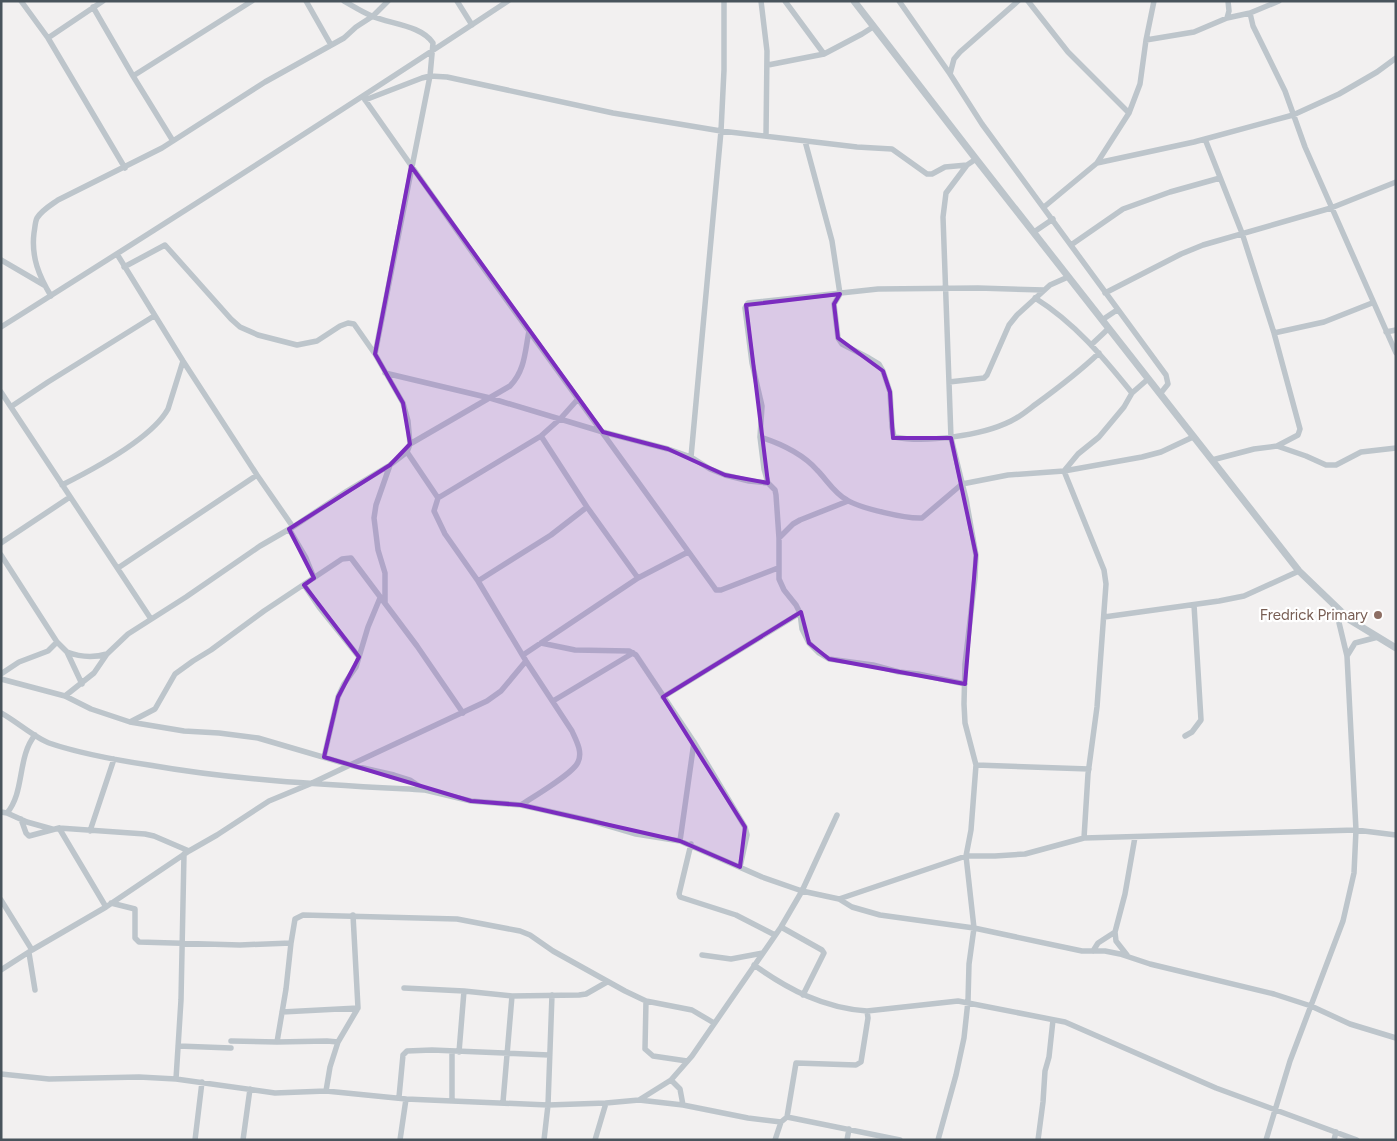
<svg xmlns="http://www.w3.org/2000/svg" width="1397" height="1141" font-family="Figtree,sans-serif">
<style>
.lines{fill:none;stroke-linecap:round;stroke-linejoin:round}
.minor{stroke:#bdc5cb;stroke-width:5.5}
.tertiary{stroke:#bdc5cb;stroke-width:7}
.marked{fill:#7b2cbf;fill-opacity:0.2;stroke:#7b2cbf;stroke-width:4;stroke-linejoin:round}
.education-dot{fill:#8d6e63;stroke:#fff;stroke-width:2}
.labels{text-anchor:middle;stroke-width:4.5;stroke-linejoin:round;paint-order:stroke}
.education-label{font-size:15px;fill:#785e54;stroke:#fff;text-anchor:end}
</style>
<rect width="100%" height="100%" fill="#f2f0f0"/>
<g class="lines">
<path class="minor" d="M 21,1 L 48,38 L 125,168
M 306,1 L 331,45
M 344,1 C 353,6 362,12 372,16 C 390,24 421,25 433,43 L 430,76 L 375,354 L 403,403 L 408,421 L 410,444
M 457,1 L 472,25
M 761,1 L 767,51 L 766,136
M 785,1 L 824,54
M 899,1 L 950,74 L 982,124 L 1166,375 L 1168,384 L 1160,394
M 1028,1 L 1068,52 L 1129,113
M 93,7 L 133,76 L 252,1
M 1250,13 L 1253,26 L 1285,91 L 1305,147 L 1396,353
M 1227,18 L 1229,11 L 1228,1
M 48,38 L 103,1
M 1146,40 L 1194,32 L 1227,18 L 1250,13 L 1279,1
M 768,65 L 824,54 L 862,34 L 873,27
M 950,74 L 954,59 L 960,52 L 1018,1
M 133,76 L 173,141
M 363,97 L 479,262 L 714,587 L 716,590 L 721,590 L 778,568
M 365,100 L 422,78 L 430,76 L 447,77 L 613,113 L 721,131 L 857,147 L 892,149 L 927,174 L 932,174 L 945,167 L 967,165
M 1205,139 L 1242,233 L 1274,333 L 1300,429 L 1298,435 L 1277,446 L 1254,449 L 1212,460
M 805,141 L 832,241 L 840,294 L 834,304 L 838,338 L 842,344 L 869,358 L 879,364 L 883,371 L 890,392 L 892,427 L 894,437 C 926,443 981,436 1011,421 C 1020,417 1028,410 1036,404 C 1058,388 1079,372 1099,353
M 1097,163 L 1194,142 L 1293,115 L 1339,94 L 1377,72 L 1396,58
M 1044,207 L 1097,163 L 1129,113 L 1140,84 L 1146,40 L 1154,1
M 1034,232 L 1053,219
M 1071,245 L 1123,209 L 1170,192 L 1220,178
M 117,254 L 183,361 L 257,475 L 293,527
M 1,260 L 44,285
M 124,267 L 165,245 L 231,319 L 240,327 L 258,335 L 297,345 L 317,341 L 340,326 L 348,323 L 354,324 L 375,354
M 1105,293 L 1181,254 L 1203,245 L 1331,208 L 1396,182
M 51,296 C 39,276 31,257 34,233 C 35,228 35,222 37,218 C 42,210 51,205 58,200 L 162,148 L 265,82 L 344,38 L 356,27 L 373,16 L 388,1
M 1035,298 C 1075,323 1103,357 1132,393
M 1102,320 L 1117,310
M 1,327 C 171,220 340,112 508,1
M 1386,332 L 1396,330
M 1274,333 L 1324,322 L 1372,303
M 1091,345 L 1108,329
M 385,373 L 490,398 L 603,432 L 668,449 L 691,457 L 710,469 L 725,475 L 749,481 L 768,483
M 949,382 L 984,378 L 987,375 L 1009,325 L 1017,315 L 1050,285 L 1068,277
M 1,392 L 151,619
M 12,406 L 48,382 L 154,316
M 760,437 C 782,444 802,453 817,470 C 827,480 834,493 847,500 C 860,508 906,519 922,518 L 962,484 L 1008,475 L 1064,471 L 1142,457 L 1161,452 L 1193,437
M 1277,446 L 1306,456 L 1326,465 L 1336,465 L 1361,452 L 1396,448
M 407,452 L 438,498 L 434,511 L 445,534 L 478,581 L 526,661 L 572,731 C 576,740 583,752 578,762 C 574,773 533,797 521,805
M 691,457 L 721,131 L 724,70 L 724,1
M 1064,471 L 1104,570 L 1106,584 L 1097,707 L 1088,774 L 1084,838
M 1064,471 L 1078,454 L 1099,437 L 1124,407 L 1132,393 L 1148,379
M 62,485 C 92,470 152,438 168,409 L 183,361
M 438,498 L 541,436 L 561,418 L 578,399
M 848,501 L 800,520 L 793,524 L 779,538 L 779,579 L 784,590 L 796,605 L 800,613 L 802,629 L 809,643 L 819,653 L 829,659 L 873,665 L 899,672 L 918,674 L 965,684
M 587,507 L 638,578
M 289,529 L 306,558 L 314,578
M 779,538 L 776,495 L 775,490 L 768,483 L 764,469 L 760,437 L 762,406 L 752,363 L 745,308 L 748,303 L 878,289 L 978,288 L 1044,290
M 1,543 L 70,497
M 1,555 L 57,642 L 67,652 L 82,684
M 118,568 L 257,475
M 478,581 L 551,535 L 587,507 L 541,436
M 304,585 L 319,607 L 359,657
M 385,602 L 385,573 L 378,550 L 374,518 L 376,505 L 390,465
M 1104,617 L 1219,601 L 1244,596 L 1299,571
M 541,643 L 575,650 L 629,651 L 636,655 L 694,742 L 745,827 L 747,835 L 740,867
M 67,652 C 80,657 93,658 107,654
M 523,655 L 638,578 L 688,552
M 1347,656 L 1355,643 L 1378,637
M 1,674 L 19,662 L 48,651 L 57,642
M 1,679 L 65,696 L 91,709 L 130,722 L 184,731 L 219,733 L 258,738 L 350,765 L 487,701 L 501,691 L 526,661
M 65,696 L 94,673 L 107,654 L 128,634 L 186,597 L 260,546 L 293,527 L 347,491 L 390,465 L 407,452 L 410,444 L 510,386 C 525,371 525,351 529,331
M 663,697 L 800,613
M 553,701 L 633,653
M 1,713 C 16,721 35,738 49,743 C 81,754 116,760 149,765 C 240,781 332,785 424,790
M 130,722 L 155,709 L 175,674 L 193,661 L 211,650 L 264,611 L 342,559 L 351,558 L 417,646 L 463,713
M 1185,736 L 1192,732 L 1201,720 L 1194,605
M 324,757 L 338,697 L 344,684 L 356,667 L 368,627 L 380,598
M 976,765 L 1089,769
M 1,812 L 7,813 L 27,822 L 52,829
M 7,813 C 25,792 17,757 35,735
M 21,819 L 26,833 L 29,836 L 59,828 L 145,834 L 154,836 L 189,851
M 59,828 L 106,907
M 90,831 L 114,759
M 680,841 L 694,742
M 691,844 L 679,894 L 680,897 L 736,915 L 775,935
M 839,899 L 966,856 L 995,856 L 1025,854 L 1084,838 L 1356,830 L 1396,835
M 1,900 L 32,950
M 111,903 L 135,909 L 135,938 L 139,942 L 240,945 L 291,943 L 286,989 L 277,1042
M 781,927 L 822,950 L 824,953 L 803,995
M 291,943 L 295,919 L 303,915 L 457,919 L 520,931 L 530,935 L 553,951 L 625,991 L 646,1001 L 692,1010 L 714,1023
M 1093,951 L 1098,943 L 1115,932
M 29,953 L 35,990
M 702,955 L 731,959 L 763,953
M 1127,955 L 1116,941 L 1115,932 L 1125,894 L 1135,837
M 754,965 C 789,990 824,1008 867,1011 L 958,1001 L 1065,1022 L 1216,1088 L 1357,1140
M 1,970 L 32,950 L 106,907 L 189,851 L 217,835 L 269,801 L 310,784 L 350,765 L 394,775 L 410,780 L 425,790 L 471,801 L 521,805 L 592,821 L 636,834 L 680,841 L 762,877 L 802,891 L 839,899 L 852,907 L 880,915 L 974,928 L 1082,951 L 1105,951 L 1120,954 L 1150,964 L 1274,994 L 1311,1006 L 1350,1024 L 1396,1038
M 404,988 L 464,991 L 512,996 L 579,995 L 586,994 L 607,982
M 646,1001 L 645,1049 L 653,1056 L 687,1061
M 282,1012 L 358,1008
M 231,1041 L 277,1042 L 327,1041 L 338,1042
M 178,1046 L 231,1048
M 452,1052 L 452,1100
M 459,1052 L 464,991
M 1,1074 L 49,1079 L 139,1077 L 176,1079 L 275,1093 L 326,1091 L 406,1099 L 548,1105 L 606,1103 L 639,1100 L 683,1105 L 748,1118 L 781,1122 L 787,1117 L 900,1140
M 176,1079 L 181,1000 L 184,854
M 671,1080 L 680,1089 L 683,1105
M 326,1091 L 330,1067 L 338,1042 L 358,1008 L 353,915
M 399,1097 L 403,1055 L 407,1051 L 432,1050 L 549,1055
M 639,1100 L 671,1080 L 692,1056 L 781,927 L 802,891 L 837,815
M 503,1102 L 512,996
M 787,1117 L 796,1063 L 856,1065 L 861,1062 L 868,1018 L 867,1011
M 195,1140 L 202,1082
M 243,1140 L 250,1089
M 400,1140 L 406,1099
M 544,1140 L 548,1105 L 552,995
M 595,1140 L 606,1103
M 775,1140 L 781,1122
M 847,1140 L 849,1129
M 938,1140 L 956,1075 L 964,1038 L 968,1001 L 969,964 L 974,928 L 966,856 L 971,830 L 976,765 L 965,723 L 964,704 L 965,664 L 975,578 L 976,555 L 966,499 L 951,438 L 943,217 L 946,193 L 967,165 L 976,159
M 1038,1140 L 1043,1102 L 1045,1071 L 1049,1057 L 1053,1020
M 1266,1140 L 1290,1061 L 1343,921 L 1354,873 L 1356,830 L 1347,656 L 1335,606
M 1334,1140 L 1336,1132"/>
<path class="tertiary" d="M 854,1 L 976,159 L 1299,571 L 1350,620 L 1396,648"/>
</g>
<path class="marked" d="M 411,166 L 603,432 L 668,449 L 725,475 L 768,483 L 746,305 L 840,294 L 834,304 L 838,338 L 883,371 L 890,392 L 893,438 L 951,438 L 976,555 L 965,684 L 829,659 L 809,643 L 801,612 L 663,697 L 745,827 L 740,867 L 680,841 L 521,805 L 471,801 L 324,757 L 338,697 L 359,657 L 304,585 L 314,578 L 289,529 L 390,465 L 410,444 L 403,403 L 375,354 Z"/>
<circle class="education-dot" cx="1378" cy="615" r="5"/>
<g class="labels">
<g class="education-label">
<text x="1368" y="620">Fredrick Primary</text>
</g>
</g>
<rect width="1397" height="1141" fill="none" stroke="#49545c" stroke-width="5"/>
</svg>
